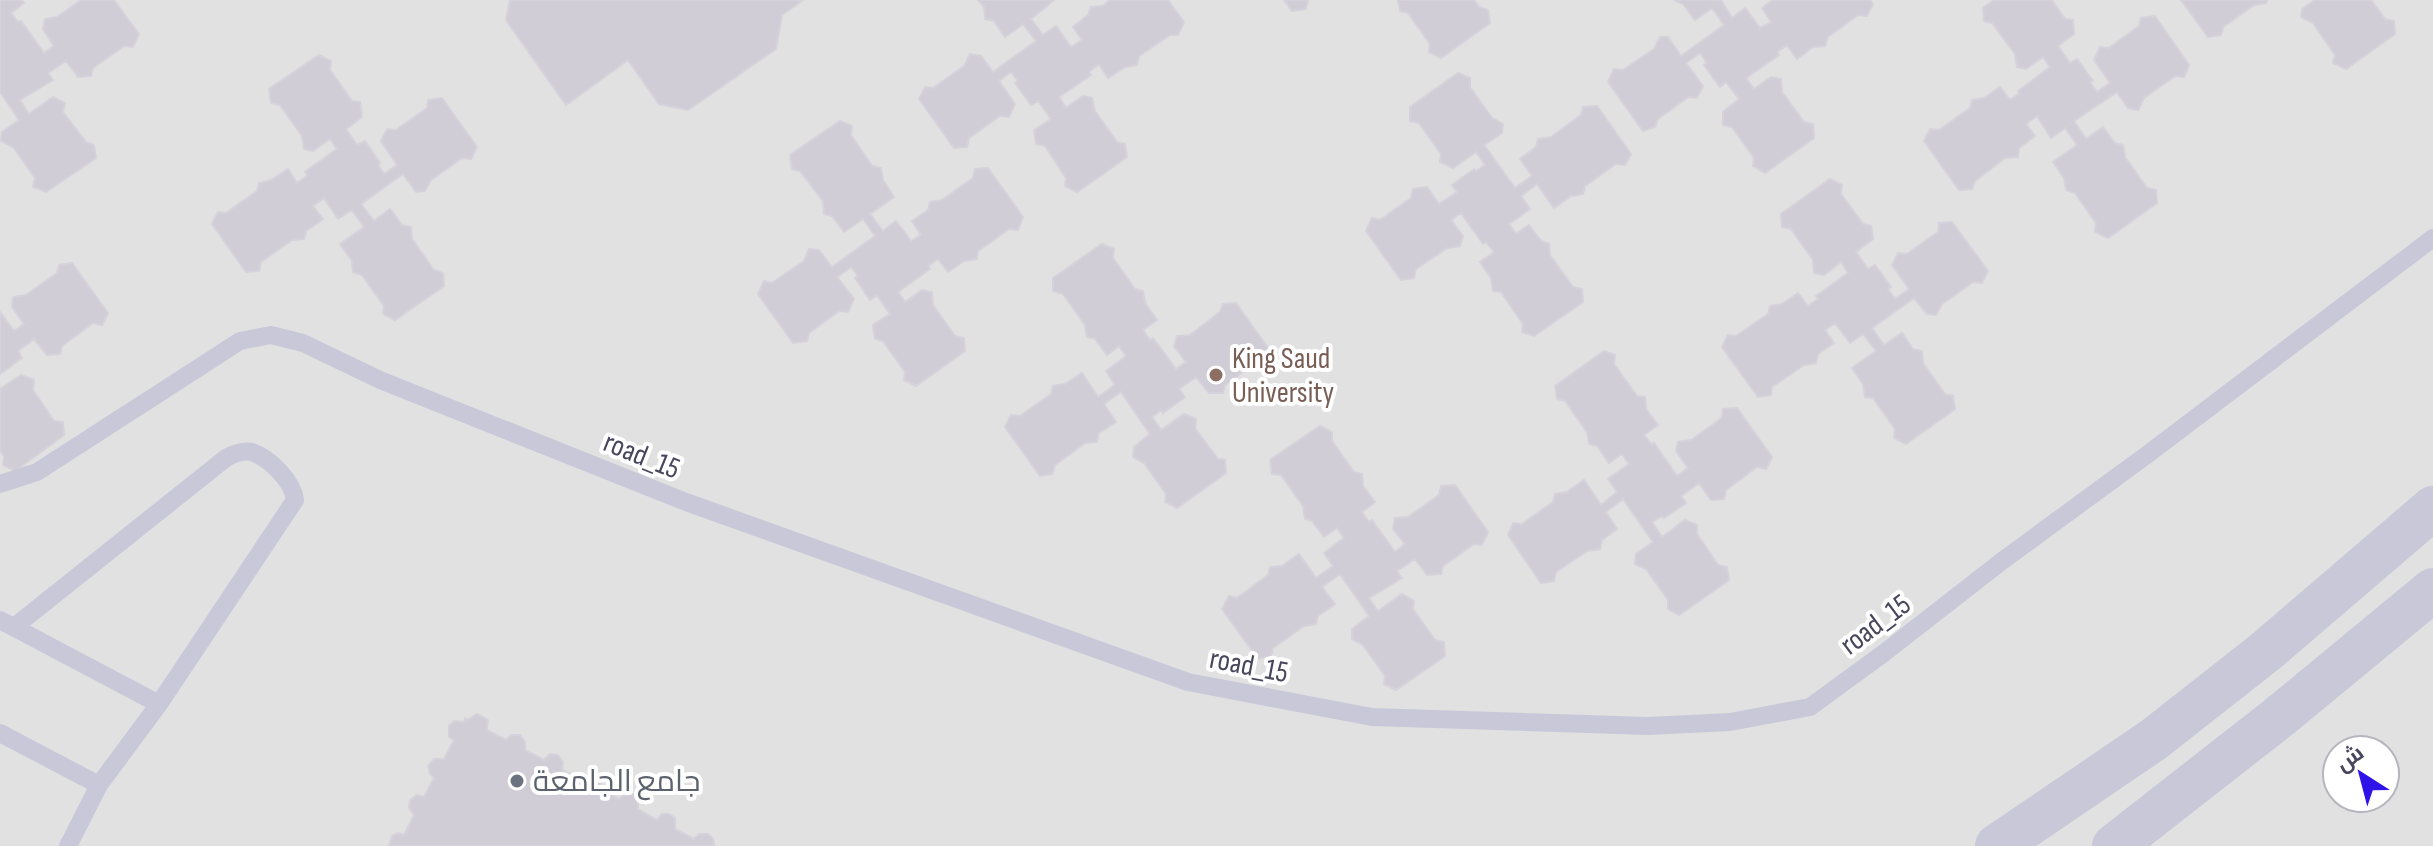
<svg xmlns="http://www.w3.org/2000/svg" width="2433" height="846" font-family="'Sofia Sans Condensed',Cairo,sans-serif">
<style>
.education{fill:#e2e1e1;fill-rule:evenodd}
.building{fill:#d0cdd7;stroke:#d5d2db;stroke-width:2}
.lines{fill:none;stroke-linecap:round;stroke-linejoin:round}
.service{stroke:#c8c8d9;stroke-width:18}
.tertiary{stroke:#c8c8d9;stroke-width:44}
.education-dot{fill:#8d6e63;stroke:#fff;stroke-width:3}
.worship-dot{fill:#6b7280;stroke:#fff;stroke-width:3}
.labels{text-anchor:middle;stroke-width:8;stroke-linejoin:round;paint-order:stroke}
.education-label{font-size:30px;fill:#785e54;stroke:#fff;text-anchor:start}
.street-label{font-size:30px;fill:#47465d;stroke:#fff}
.worship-label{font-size:30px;fill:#5b616d;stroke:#fff;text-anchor:start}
</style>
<rect width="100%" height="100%" fill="#f1f0ef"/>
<path class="education" d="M 0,0 L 2433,0 L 2433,846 L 0,846 ZM 2337,750 L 2385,750 L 2385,798 L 2337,798 Z"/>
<path class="building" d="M 0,0 L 22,0 L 24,3 L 11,13 L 18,22 L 21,21 L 44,53 L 54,46 L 43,29 L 45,19 L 57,17 L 81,0 L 114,0 L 139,34 L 133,47 L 124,46 L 93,68 L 91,76 L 78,77 L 66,61 L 48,73 L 53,80 L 20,100 L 29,114 L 53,97 L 65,103 L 63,112 L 86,142 L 94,145 L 96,158 L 46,192 L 33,187 L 35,178 L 13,147 L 1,141 L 2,132 L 19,120 L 0,92 Z
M 510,0 L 803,0 L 782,15 L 776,49 L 688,110 L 659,104 L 628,60 L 566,105 L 506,20 Z
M 978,0 L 1054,0 L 1031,19 L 1043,35 L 1056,26 L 1071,47 L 1082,40 L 1073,27 L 1088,15 L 1091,7 L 1103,6 L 1110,0 L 1168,0 L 1184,22 L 1178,35 L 1170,35 L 1139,56 L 1137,65 L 1125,67 L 1108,78 L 1099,64 L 1089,72 L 1091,75 L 1059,97 L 1066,108 L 1083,96 L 1092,98 L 1095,111 L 1117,142 L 1125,144 L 1127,157 L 1077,192 L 1065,186 L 1066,178 L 1045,146 L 1036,144 L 1034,130 L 1051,119 L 1038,101 L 1031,105 L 1015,83 L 1018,81 L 1011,72 L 999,81 L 1015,104 L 1009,117 L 1000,116 L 969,138 L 967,147 L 954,148 L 919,99 L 925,87 L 933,88 L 964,66 L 970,54 L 981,56 L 993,72 L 1036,41 L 1023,24 L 1005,37 L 994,21 L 985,19 L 984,7 Z
M 1284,0 L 1308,0 L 1306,9 L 1292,11 Z
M 1398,0 L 1474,0 L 1479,7 L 1488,10 L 1490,23 L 1441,58 L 1429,52 L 1430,44 L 1408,13 L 1400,11 Z
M 1674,0 L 1721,0 L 1732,18 L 1745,8 L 1760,28 L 1771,22 L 1762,8 L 1773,0 L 1870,0 L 1873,4 L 1867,16 L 1858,15 L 1828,37 L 1825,46 L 1813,47 L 1797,59 L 1787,45 L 1777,52 L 1779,55 L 1746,78 L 1754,89 L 1771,77 L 1781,79 L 1782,92 L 1804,122 L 1813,124 L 1814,138 L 1765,173 L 1753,166 L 1754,158 L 1732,127 L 1723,125 L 1723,112 L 1739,99 L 1726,82 L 1720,87 L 1704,65 L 1707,63 L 1700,53 L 1686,63 L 1703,86 L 1697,98 L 1688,97 L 1658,119 L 1655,127 L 1643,131 L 1608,82 L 1614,69 L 1623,70 L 1654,49 L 1660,37 L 1668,37 L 1681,56 L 1724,25 L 1712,8 L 1695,20 L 1683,4 Z
M 1994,0 L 2052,0 L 2065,19 L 2073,20 L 2074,34 L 2058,46 L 2070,63 L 2077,59 L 2093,81 L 2090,82 L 2097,92 L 2110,83 L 2094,60 L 2100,47 L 2109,48 L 2139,26 L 2141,18 L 2155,16 L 2189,65 L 2184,77 L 2175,76 L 2144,98 L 2138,110 L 2128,108 L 2117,92 L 2074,121 L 2086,139 L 2103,127 L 2115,143 L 2123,145 L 2125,157 L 2147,188 L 2156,190 L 2157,203 L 2108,238 L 2095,232 L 2096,223 L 2075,193 L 2066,190 L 2064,178 L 2053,162 L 2077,145 L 2065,128 L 2051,138 L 2037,116 L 2026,124 L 2035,136 L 2019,148 L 2018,157 L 2005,158 L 1975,181 L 1972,189 L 1959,190 L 1924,141 L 1930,129 L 1939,130 L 1970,108 L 1972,100 L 1984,98 L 2000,87 L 2010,100 L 2020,93 L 2018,91 L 2050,67 L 2043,57 L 2026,69 L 2017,67 L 2015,54 L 1992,23 L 1984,21 L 1983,8 Z
M 2181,0 L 2267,0 L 2266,3 L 2254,5 L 2223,27 L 2221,35 L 2208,37 Z
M 2315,0 L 2371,0 L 2385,19 L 2394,21 L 2395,34 L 2346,69 L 2333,63 L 2335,55 L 2313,23 L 2301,17 L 2302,9 Z
M 319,55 L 331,61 L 330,70 L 352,101 L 360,102 L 362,117 L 346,129 L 357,145 L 365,141 L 380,163 L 378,165 L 384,174 L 397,165 L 381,141 L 387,129 L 396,130 L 427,108 L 428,100 L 442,98 L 477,147 L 471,159 L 462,158 L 431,180 L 425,191 L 416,192 L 403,174 L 361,204 L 374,221 L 390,209 L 402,225 L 411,227 L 412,239 L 434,270 L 443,273 L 444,286 L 395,320 L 383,314 L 384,306 L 362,275 L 353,272 L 352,261 L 340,244 L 364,227 L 352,210 L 338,219 L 324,198 L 313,206 L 323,219 L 306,231 L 304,239 L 292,240 L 261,262 L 259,271 L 246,272 L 212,224 L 218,212 L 226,213 L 257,191 L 259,183 L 271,180 L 288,169 L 297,183 L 308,175 L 305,172 L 337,149 L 330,139 L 313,151 L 304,149 L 302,136 L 280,105 L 271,103 L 269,89 Z
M 1458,73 L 1470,78 L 1470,87 L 1492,118 L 1503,124 L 1502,133 L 1484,145 L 1515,188 L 1532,176 L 1520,159 L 1536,147 L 1538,139 L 1551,137 L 1581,115 L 1583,107 L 1597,106 L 1631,154 L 1625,165 L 1616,164 L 1585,186 L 1583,194 L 1571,196 L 1554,208 L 1537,184 L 1521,196 L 1530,209 L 1509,224 L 1516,234 L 1529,225 L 1541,241 L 1549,244 L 1550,255 L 1573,287 L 1582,289 L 1583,302 L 1534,336 L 1522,332 L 1523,324 L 1501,292 L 1493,291 L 1491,278 L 1480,262 L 1494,252 L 1486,242 L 1483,244 L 1461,213 L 1451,220 L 1463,236 L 1460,246 L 1447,248 L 1416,269 L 1414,278 L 1401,280 L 1366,231 L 1372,218 L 1380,220 L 1411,198 L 1413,189 L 1427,187 L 1439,204 L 1457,192 L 1452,185 L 1474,169 L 1476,171 L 1485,165 L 1476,152 L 1453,168 L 1440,162 L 1441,154 L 1419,123 L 1410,121 L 1410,107 Z
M 840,121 L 852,126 L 851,135 L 872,166 L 881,168 L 883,180 L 894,197 L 870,214 L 883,231 L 896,221 L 911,241 L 921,235 L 912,221 L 928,210 L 930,202 L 942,200 L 973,178 L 975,169 L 988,168 L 1023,217 L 1018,230 L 1009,229 L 978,251 L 977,259 L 964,261 L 948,272 L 938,259 L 928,266 L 930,269 L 898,292 L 905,302 L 922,290 L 932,292 L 933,305 L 955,336 L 964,338 L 965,351 L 916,386 L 904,380 L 905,372 L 883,341 L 875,339 L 873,325 L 890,314 L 877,295 L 870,300 L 855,278 L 858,276 L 851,267 L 837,277 L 854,299 L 848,312 L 839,311 L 809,333 L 807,341 L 793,343 L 758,294 L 764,281 L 772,283 L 804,261 L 809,249 L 819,250 L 832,267 L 875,236 L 863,219 L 844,232 L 832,216 L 824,214 L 823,201 L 800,171 L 792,169 L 790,155 Z
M 1830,179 L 1842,185 L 1841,194 L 1863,224 L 1871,226 L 1873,239 L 1856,252 L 1868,269 L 1875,265 L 1891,287 L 1888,289 L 1895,299 L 1909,289 L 1892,265 L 1898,253 L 1907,254 L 1938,232 L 1939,223 L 1952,222 L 1988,271 L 1982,283 L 1973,282 L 1942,304 L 1936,315 L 1927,314 L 1914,298 L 1872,328 L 1884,345 L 1902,333 L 1913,349 L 1922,351 L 1923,363 L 1945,394 L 1953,396 L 1955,409 L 1906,444 L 1894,438 L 1895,429 L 1873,398 L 1865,397 L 1863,384 L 1852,368 L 1876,351 L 1863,334 L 1850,343 L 1835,323 L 1825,330 L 1834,343 L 1818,354 L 1816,363 L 1804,365 L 1772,387 L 1771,395 L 1758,397 L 1722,347 L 1728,335 L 1736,336 L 1768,314 L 1770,306 L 1782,304 L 1798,293 L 1808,306 L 1818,299 L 1816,296 L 1848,273 L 1841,262 L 1824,275 L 1814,273 L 1813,260 L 1791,229 L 1782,227 L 1781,214 Z
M 1102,244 L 1114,249 L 1113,258 L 1135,289 L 1143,291 L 1145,303 L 1157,320 L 1143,330 L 1150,340 L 1153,338 L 1176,369 L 1186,362 L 1174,346 L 1177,336 L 1190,335 L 1220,312 L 1223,304 L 1236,303 L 1270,351 L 1265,363 L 1256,362 L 1225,385 L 1223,393 L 1209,393 L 1196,377 L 1179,389 L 1185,397 L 1163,413 L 1161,410 L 1152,417 L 1161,430 L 1184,414 L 1196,419 L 1195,428 L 1218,459 L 1225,460 L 1226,473 L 1177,508 L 1165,502 L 1166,494 L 1144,463 L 1133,457 L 1134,447 L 1150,434 L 1121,392 L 1104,404 L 1116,422 L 1099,433 L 1097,442 L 1085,443 L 1055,465 L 1052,474 L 1040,476 L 1005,427 L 1011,415 L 1020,416 L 1051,394 L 1053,386 L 1065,384 L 1082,373 L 1098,397 L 1115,385 L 1106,371 L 1126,356 L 1119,346 L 1107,355 L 1095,339 L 1087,337 L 1085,325 L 1063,294 L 1053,291 L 1053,278 Z
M 72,263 L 108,313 L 102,325 L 93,323 L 62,346 L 60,354 L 47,355 L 34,339 L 18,351 L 22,358 L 0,374 L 0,312 L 14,331 L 24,324 L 12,307 L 13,297 L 26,295 L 57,273 L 59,265 Z
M 1604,351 L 1615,355 L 1614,364 L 1637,396 L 1645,397 L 1646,409 L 1658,425 L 1644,435 L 1652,445 L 1654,443 L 1677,476 L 1688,468 L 1676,451 L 1678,442 L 1691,440 L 1722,418 L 1723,409 L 1737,408 L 1772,457 L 1766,469 L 1757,467 L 1726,490 L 1724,499 L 1711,500 L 1699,483 L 1681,496 L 1686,503 L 1664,518 L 1662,516 L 1652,522 L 1662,537 L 1685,520 L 1697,525 L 1697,534 L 1718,565 L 1727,567 L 1729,580 L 1679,615 L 1668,609 L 1668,600 L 1646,569 L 1635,564 L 1636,554 L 1653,542 L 1623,499 L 1606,512 L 1617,529 L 1602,540 L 1600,549 L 1587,551 L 1556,572 L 1554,581 L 1541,583 L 1508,535 L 1513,523 L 1522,524 L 1553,502 L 1555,494 L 1567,492 L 1584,480 L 1601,505 L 1617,492 L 1608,479 L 1629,464 L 1622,454 L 1609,463 L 1597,446 L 1589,444 L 1587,432 L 1565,401 L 1557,399 L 1555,386 Z
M 21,375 L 34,380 L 33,390 L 54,421 L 63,422 L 64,435 L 15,471 L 3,465 L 4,456 L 0,450 L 0,389 Z
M 1320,426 L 1332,432 L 1332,441 L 1354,472 L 1362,474 L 1363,486 L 1375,502 L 1362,512 L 1369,522 L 1372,520 L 1395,552 L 1405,544 L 1393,529 L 1395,518 L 1408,517 L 1439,495 L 1441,486 L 1455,485 L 1488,532 L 1482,545 L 1474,544 L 1443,566 L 1441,574 L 1427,575 L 1415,559 L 1397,571 L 1402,578 L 1369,598 L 1378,611 L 1402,594 L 1414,601 L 1413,609 L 1435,640 L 1444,642 L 1445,656 L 1396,690 L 1384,684 L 1385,676 L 1363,645 L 1352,639 L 1352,629 L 1369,616 L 1340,574 L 1322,587 L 1335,604 L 1318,616 L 1316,624 L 1304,626 L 1273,648 L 1271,656 L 1258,659 L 1222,609 L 1229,596 L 1237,598 L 1268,575 L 1270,567 L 1282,566 L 1299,554 L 1316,578 L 1333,566 L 1324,553 L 1344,538 L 1337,528 L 1324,537 L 1312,521 L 1305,519 L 1303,506 L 1281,475 L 1272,474 L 1270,460 Z
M 477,714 L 488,720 L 487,730 L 506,740 L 511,735 L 520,735 L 525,742 L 525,750 L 544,760 L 550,754 L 558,755 L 563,762 L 562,770 L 581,780 L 590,774 L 597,776 L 601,781 L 600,789 L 619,799 L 624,795 L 633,794 L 638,800 L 638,809 L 657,820 L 662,814 L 669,814 L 675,818 L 675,829 L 694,839 L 699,834 L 708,834 L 713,839 L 714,846 L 389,846 L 392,836 L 398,833 L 404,835 L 414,815 L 409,808 L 410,800 L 417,795 L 424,797 L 434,778 L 430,774 L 428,766 L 434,759 L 444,759 L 454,740 L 449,737 L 449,726 L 454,721 L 464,722 L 465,718 L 468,720 Z"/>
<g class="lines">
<path class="service" d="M 0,484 L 37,472 L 240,341 L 271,335 L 303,343 L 380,380 L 686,502 L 1188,682 L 1372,717 L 1648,726 L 1730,722 L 1810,707 L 1884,653 L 2002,561 L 2148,454 L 2433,238
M 0,620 L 159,704
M 14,627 L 226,458 C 233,454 242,450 252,452 C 269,458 293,481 295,500 L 159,704 L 99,785 L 68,846
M 0,733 L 99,785"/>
<path class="tertiary" d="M 1997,846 L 2153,740 L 2265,652 L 2433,508
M 2114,846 L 2279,717 L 2433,590"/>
</g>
<circle class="education-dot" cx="1216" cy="375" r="8"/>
<circle class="worship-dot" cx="517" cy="781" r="8"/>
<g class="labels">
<g class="education-label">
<text x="1232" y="368">King Saud<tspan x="1232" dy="34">University</tspan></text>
</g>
<g class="street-label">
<text transform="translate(642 455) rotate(22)" y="10">road_15</text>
<text transform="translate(1875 624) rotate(-37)" y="10">road_15</text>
<text transform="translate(1249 665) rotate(11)" y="10">road_15</text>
</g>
<g class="worship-label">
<text x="533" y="791">جامع الجامعة</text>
</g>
</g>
<g transform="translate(2361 774) rotate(324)"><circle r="38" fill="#ffffff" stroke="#b5b5be" stroke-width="2"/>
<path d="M0-6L14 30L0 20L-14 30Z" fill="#2e12e8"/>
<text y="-12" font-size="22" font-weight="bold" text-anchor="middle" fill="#47465d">ش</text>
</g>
</svg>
